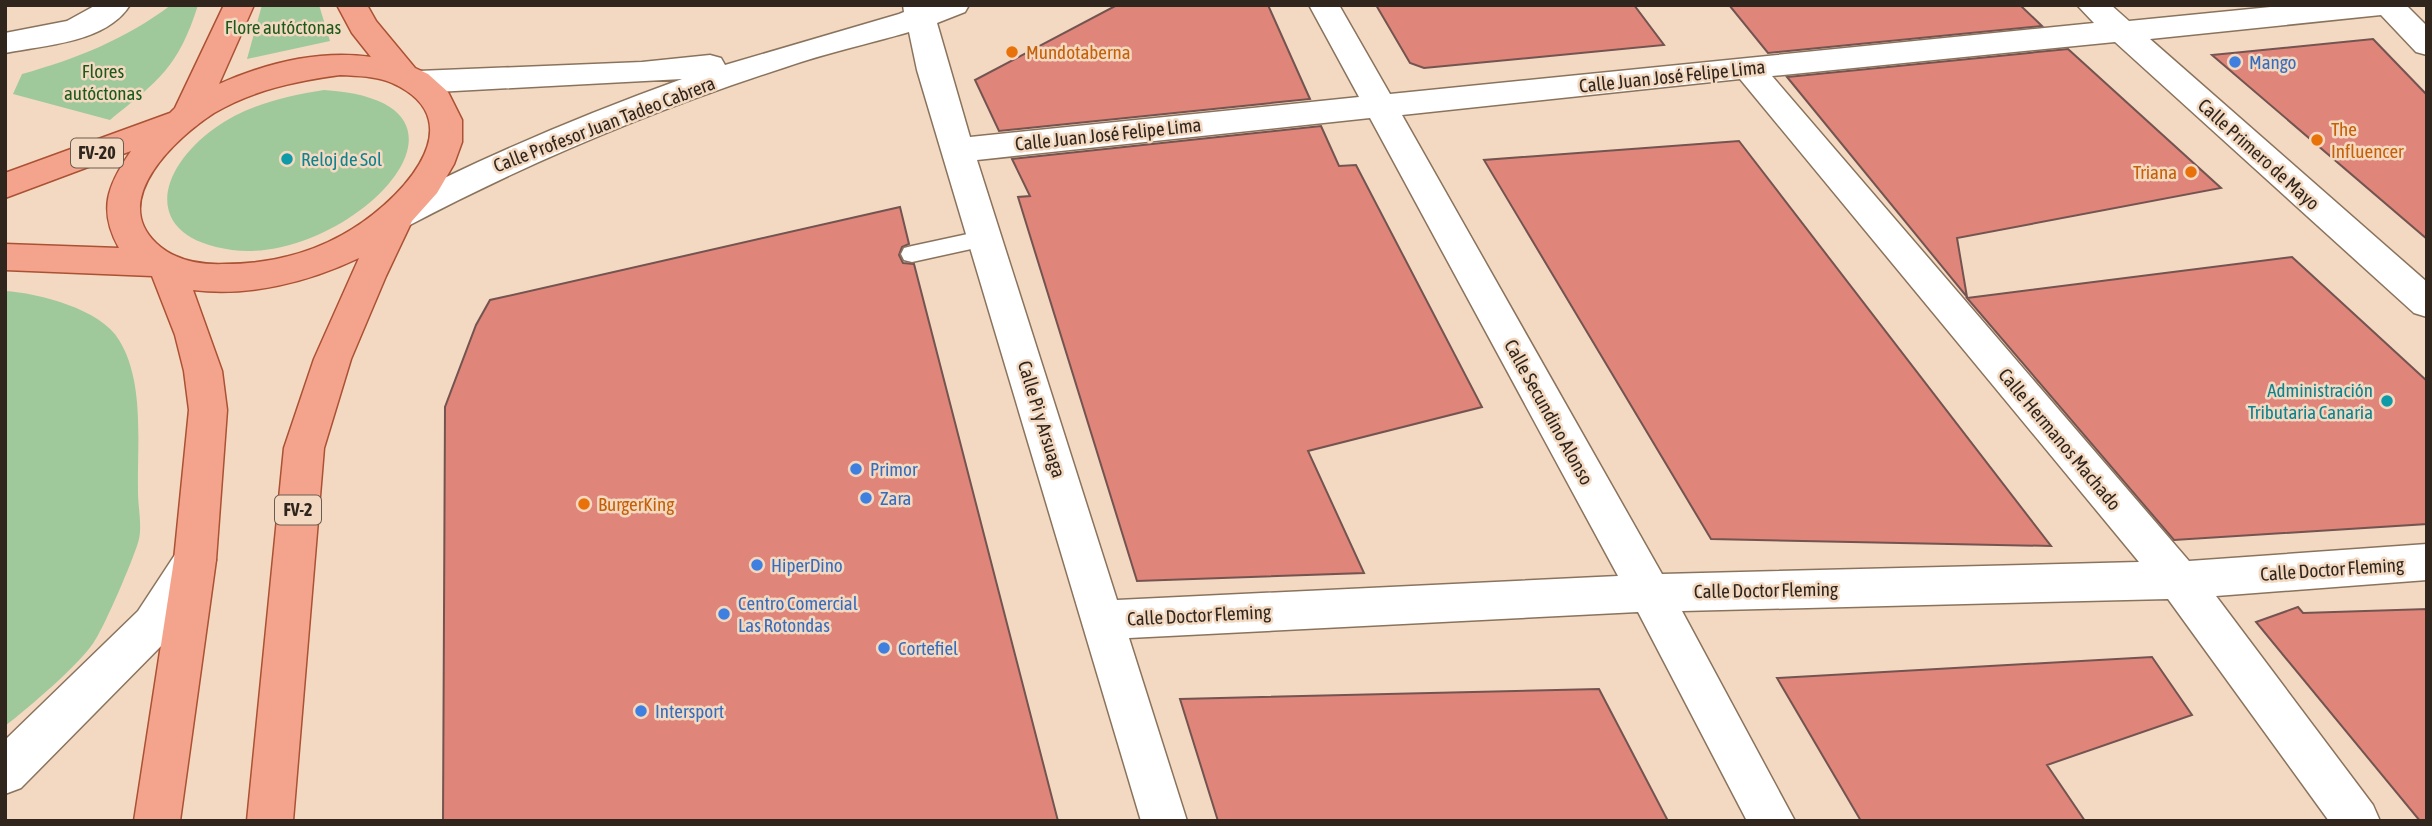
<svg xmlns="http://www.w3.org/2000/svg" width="2432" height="826" font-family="'Asap Condensed',sans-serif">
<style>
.green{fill:#9fc89b}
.building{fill:#e08579;stroke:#745450;stroke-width:2}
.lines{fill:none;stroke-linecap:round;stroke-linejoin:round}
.lane-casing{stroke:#8a735d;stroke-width:3}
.street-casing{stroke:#8a735d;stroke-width:3}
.primary-casing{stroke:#ab5134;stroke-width:3}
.lane{fill:#fff;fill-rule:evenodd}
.street{fill:#fff;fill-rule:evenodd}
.primary{fill:#f4a48c;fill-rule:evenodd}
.food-dot{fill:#e8710a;stroke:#f3d9c1;stroke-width:2.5}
.shop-dot{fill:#3f7fe0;stroke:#f3d9c1;stroke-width:2.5}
.culture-dot{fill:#0f9aa8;stroke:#f3d9c1;stroke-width:2.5}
.labels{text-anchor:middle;stroke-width:5;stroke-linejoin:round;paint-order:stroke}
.shield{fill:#f3d9c1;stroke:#6a5c4e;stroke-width:2}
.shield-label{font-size:18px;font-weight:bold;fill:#30261d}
.park-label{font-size:19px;fill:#1c5a1a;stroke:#f3d9c1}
.food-label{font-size:19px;fill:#c56008;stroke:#f3d9c1;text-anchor:start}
.shop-label{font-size:19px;fill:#366cbe;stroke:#f3d9c1;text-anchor:start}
.street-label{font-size:19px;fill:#30261d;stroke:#f3d9c1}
.culture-label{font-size:19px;fill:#0d838f;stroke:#f3d9c1;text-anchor:start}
</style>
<rect width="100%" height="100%" fill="#f3d9c1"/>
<path class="green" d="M 171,5 L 198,5 C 178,68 159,80 110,120 L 13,94 L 22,74 C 76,59 126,39 171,5 Z
M 262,5 L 319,5 L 330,41 L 247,59 Z
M 324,90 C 510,102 349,265 232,250 C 143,238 154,172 215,128 C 247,105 286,96 324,90 Z
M 5,291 C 38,293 101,309 119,340 C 145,382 137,444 138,492 C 138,506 142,525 139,539 C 135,556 104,628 94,642 C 79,665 28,708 5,726 Z"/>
<path class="building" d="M 1117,5 L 1268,5 L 1310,99 L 999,131 L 975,80 Z
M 1376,5 L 1634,5 L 1664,45 L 1424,68 L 1410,63 Z
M 1729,5 L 2020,5 L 2042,26 L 1768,53 Z
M 2373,39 L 2427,95 L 2427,239 L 2212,55 Z
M 2068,49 L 2221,188 L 1957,238 L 1967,297 L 1787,77 Z
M 1321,126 L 1339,166 L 1356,165 L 1482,407 L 1308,451 L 1364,573 L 1137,581 L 1018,197 L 1030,196 L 1012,159 Z
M 1739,141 L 2051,546 L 1711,539 L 1484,160 Z
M 900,207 L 909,244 L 902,247 L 899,255 L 903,263 L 914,264 L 1058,821 L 443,821 L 445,407 L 476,325 L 490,300 Z
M 2292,257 L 2427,381 L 2427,524 L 2174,540 L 1967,298 Z
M 2298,607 L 2303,613 L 2427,609 L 2427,821 L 2420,821 L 2256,622 Z
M 2152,657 L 2192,715 L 2047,765 L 2085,821 L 1861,821 L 1777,678 Z
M 1599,689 L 1668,821 L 1218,821 L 1180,699 Z"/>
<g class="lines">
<g class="lane-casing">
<path id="lane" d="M 986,230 L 994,232 L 997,238 L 994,244 L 912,262 L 904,260 L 901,254 L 904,248 L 912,246 Z"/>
</g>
<g class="street-casing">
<path id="street" d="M 96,5 L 130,5 C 106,43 45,45 5,53 L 5,33 L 67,21 Z
M 903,5 L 969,5 L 965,12 L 937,23 L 970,137 L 1359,97 L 1309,5 L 1339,5 L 1390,94 L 2094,23 L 2077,5 L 2111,5 L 2129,21 L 2291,5 L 2406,5 L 2427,26 L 2427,55 L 2416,52 L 2381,15 L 2150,39 L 2427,282 L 2427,317 L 2414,313 L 2115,42 L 1772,76 L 2189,561 L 2427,544 L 2427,580 L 2216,596 L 2373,805 L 2380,821 L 2329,821 L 2168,599 L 1682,611 L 1795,821 L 1747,821 L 1638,612 L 1129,638 L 1187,821 L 1141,821 L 917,70 L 909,32 C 868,44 826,53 786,67 C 656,109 529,162 408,226 L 396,230 L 384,226 L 379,217 L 384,208 C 480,158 580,116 682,79 L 418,93 L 407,90 L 402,82 L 407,74 L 418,71 L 642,62 L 710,55 L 721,58 L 725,65 L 899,14 L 904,12 ZM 1740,79 L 2139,562 L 1662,574 L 1402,115 ZM 1370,118 L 1618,576 L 1117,600 L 977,160 Z
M 195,542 L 210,547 L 216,560 L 168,639 L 21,788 L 5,794 L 5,740 L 138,611 L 180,547 Z"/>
</g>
<g class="primary-casing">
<path id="primary" d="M 224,5 L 254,5 L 219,84 C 266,63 320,50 371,57 L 352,33 L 337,5 L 367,5 L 376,21 L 415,68 L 428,74 L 448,92 L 462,120 L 462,142 L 454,164 L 437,193 L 412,221 L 386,276 L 351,359 L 324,448 L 293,821 L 247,821 L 284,448 L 314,359 L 359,258 C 309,282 249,297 193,290 L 222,371 L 227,410 L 216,560 L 180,821 L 134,821 L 174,560 L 189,410 L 184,371 L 175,335 L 152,276 L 5,270 L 5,244 L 119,248 C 98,210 107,186 131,151 L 5,198 L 5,173 L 170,113 L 175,108 ZM 340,75 C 357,76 377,76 392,83 C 481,123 393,208 342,235 C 306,255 265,264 225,264 C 200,265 175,261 156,243 C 109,199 177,137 214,113 C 253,90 296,81 340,75 Z"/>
</g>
<use href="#lane" class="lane"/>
<use href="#street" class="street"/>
<use href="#primary" class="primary"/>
</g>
<g class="food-dot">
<circle cx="1012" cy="52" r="7"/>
<circle cx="2317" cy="140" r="7"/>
<circle cx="2191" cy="172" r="7"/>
<circle cx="584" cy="504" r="7"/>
</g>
<g class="shop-dot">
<circle cx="2235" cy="62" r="7"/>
<circle cx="856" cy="469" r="7"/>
<circle cx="866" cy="498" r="7"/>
<circle cx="757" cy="565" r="7"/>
<circle cx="724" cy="614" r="7"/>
<circle cx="884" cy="648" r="7"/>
<circle cx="641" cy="711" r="7"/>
</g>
<g class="culture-dot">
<circle cx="287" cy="159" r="7"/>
<circle cx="2387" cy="401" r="7"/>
</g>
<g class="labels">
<g class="shield">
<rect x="71" y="138.5" width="52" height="29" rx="5"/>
<rect x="275" y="495.5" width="46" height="29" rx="5"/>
</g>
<g class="shield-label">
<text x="97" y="159">FV-20</text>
<text x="298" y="516">FV-2</text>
</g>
<g class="park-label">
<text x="283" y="34">Flore autóctonas</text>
<text x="103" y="78">Flores<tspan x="103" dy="22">autóctonas</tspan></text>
</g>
<g class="food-label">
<text x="1026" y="59">Mundotaberna</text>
<text x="2331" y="136">The<tspan x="2331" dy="22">Influencer</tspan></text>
<text x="2177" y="179" text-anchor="end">Triana</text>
<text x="598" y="511">BurgerKing</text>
</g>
<g class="shop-label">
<text x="2249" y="69">Mango</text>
<text x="870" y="476">Primor</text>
<text x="880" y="505">Zara</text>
<text x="771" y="572">HiperDino</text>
<text x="738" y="610">Centro Comercial<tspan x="738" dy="22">Las Rotondas</tspan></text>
<text x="898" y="655">Cortefiel</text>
<text x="655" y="718">Intersport</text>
</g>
<g class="street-label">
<text transform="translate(1672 76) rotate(-6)" y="7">Calle Juan José Felipe Lima</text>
<text transform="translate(604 124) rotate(-21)" y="7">Calle Profesor Juan Tadeo Cabrera</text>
<text transform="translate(1108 134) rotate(-6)" y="7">Calle Juan José Felipe Lima</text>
<text transform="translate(2259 154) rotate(42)" y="7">Calle Primero de Mayo</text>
<text transform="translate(1549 412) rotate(61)" y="7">Calle Secundino Alonso</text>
<text transform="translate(1042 419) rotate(73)" y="7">Calle Pi y Arsuaga</text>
<text transform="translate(2060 439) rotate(50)" y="7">Calle Hermanos Machado</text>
<text transform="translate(2332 569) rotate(-4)" y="7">Calle Doctor Fleming</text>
<text transform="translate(1766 590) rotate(-1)" y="7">Calle Doctor Fleming</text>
<text transform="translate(1199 615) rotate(-3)" y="7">Calle Doctor Fleming</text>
</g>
<g class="culture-label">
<text x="301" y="166">Reloj de Sol</text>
<text x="2373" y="397" text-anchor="end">Administración<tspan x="2373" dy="22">Tributaria Canaria</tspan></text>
</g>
</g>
<rect width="2432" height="826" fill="none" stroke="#30261d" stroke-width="14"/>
</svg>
